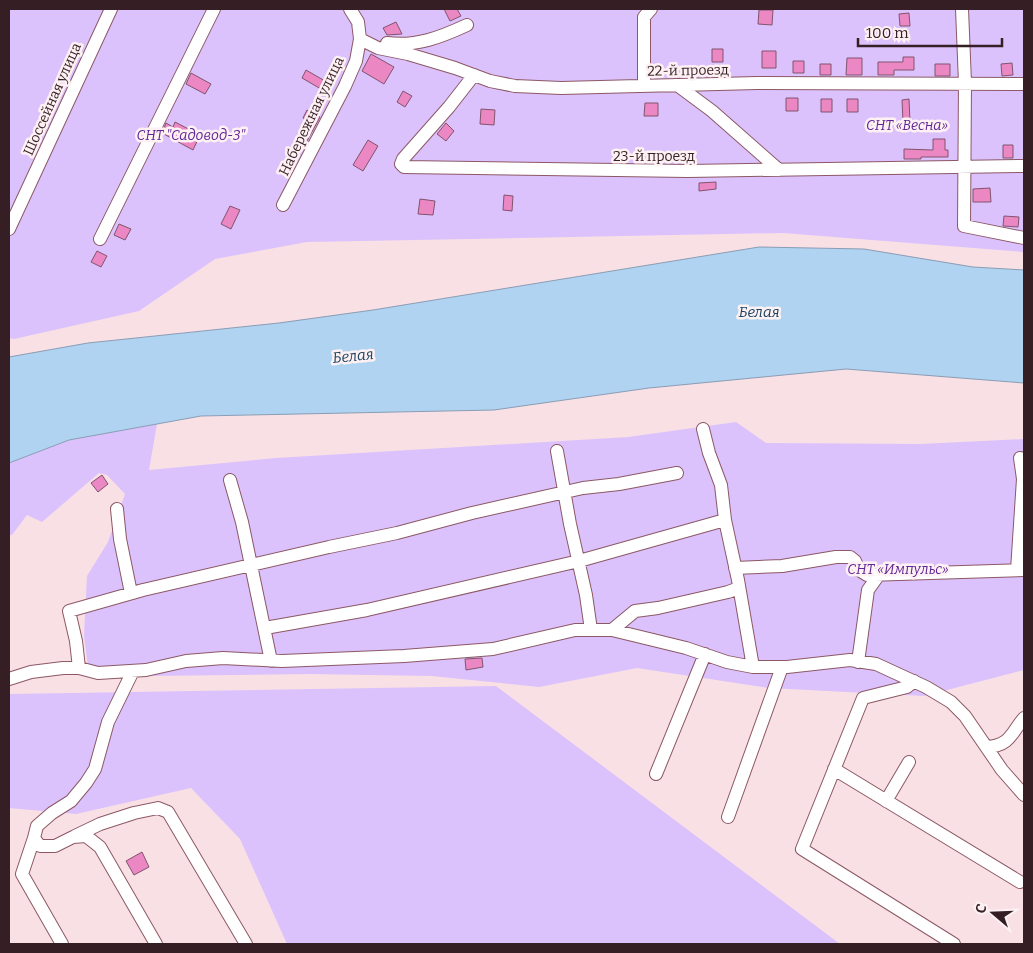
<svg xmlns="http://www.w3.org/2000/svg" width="1033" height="953" font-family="Bitter,serif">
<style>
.green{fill:#dbc2fc}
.water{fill:#afd3f1;stroke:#8a9db4}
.building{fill:#eb87c3;stroke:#81546e}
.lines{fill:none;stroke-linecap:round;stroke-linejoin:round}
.minor-casing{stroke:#8c5865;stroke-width:14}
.minor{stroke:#fff;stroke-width:12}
.labels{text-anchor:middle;stroke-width:5;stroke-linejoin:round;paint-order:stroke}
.street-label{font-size:14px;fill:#351f25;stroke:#fdf1f3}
.park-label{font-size:14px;font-style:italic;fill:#612696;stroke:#fdf1f3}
.water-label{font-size:15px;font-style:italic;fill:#1d4563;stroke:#fdf1f3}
</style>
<rect width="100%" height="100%" fill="#f9e0e5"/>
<path class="green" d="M 9,9 L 1024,9 L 1024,252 L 783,233 L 307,242 L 215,259 L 139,311 L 14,339 L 9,338 Z
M 736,422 L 766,443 L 920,444 L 1024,439 L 1024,670 L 924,696 L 769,688 L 637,668 L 539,687 L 432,676 L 309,674 L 148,676 L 89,675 L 84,636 L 87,576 L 108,542 L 125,494 L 107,475 L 99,473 L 42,522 L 27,515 L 12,535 L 9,535 L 9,463 L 69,440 L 157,424 L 149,470 L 276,458 L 628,437 Z
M 496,686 L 840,944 L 287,944 L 240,839 L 191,788 L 76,814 L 9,808 L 9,694 Z"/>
<path class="water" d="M 759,247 L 864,249 L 973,267 L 1024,270 L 1024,383 L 846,369 L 649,388 L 494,410 L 201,416 L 69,440 L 9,463 L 9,357 L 88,343 L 279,323 L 373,310 Z"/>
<path class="building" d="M 444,9 L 457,9 L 461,16 L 450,21 Z
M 759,10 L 773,10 L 772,25 L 758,24 Z
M 909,13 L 910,26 L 900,26 L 899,14 Z
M 396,22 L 402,34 L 387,35 L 383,28 Z
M 712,49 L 723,49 L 723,62 L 712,62 Z
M 762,51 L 776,51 L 776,68 L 762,68 Z
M 371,54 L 394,67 L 384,84 L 362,71 Z
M 903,57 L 914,57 L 914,70 L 894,70 L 894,75 L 878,75 L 878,62 L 903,62 Z
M 847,58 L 862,58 L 862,75 L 846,75 Z
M 793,61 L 804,61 L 804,73 L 793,73 Z
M 1012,63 L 1013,75 L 1002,76 L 1001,64 Z
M 820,64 L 831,64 L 831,75 L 820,75 Z
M 935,64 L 950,64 L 950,76 L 935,76 Z
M 306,70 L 325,81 L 321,89 L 302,78 Z
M 191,73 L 211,84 L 205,94 L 186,84 Z
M 403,91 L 412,96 L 405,107 L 397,102 Z
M 786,98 L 798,98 L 798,111 L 786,111 Z
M 821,99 L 832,99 L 832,112 L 821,112 Z
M 847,99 L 858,99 L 858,112 L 847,112 Z
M 909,99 L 910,122 L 903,122 L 902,100 Z
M 645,103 L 658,103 L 658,116 L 644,116 Z
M 481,109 L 495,110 L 494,125 L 480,124 Z
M 307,110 L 320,117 L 306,143 L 299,138 L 310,122 L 303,118 Z
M 175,122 L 200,135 L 193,150 L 162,133 L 166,123 L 173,127 Z
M 446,123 L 454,131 L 446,141 L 437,134 Z
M 933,139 L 945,139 L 945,150 L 948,150 L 948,157 L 921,157 L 921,159 L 904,159 L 904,149 L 933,150 Z
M 368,140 L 378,146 L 363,171 L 353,165 Z
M 1003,145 L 1013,145 L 1013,158 L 1003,158 Z
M 716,182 L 716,189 L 699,191 L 699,183 Z
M 990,188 L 991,202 L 973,202 L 973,189 Z
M 504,195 L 513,196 L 512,211 L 503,210 Z
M 420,199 L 435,201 L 433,215 L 418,214 Z
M 230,206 L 240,210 L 231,229 L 221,224 Z
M 1004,216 L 1019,217 L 1018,227 L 1003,226 Z
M 119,224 L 131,229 L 125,240 L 114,235 Z
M 97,251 L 107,256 L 101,267 L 91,262 Z
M 102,475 L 108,484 L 98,492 L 91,483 Z
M 482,658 L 483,667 L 466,670 L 465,659 Z
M 142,852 L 149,867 L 134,875 L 126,861 Z"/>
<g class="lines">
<g class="minor-casing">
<path id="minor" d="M 962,9 L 965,83 L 964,226 L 1024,238
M 360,39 L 378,48 L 408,54 L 455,68 L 490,81 L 515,86 L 561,88 L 757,83 L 1024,84
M 387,43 C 416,47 441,37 467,25
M 474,75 L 449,107 L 403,159 L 401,164 L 404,167 L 688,171 L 1024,166
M 677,85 L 712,111 L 779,170
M 644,86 L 644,17 L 651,9
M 283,205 L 345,86 L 356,61 L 360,39 L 358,22 L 350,9
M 9,229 L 111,9
M 100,239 L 214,9
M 703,429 L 709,453 L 721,485 L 725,520 L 738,580 L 753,667
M 557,451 L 570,524 L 586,595 L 591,630
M 230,480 L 242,522 L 271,661
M 117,509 L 120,539 L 131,593
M 735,568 L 782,566 L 836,557 L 850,557 L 855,561 L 859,570 L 867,575 L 1024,570
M 1017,570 L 1023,479 L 1020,458
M 265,628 L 367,610 L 579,561 L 725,520
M 612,630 L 635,611 L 658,608 L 728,592 L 739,588
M 858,662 L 868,590 L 878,576
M 79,668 L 76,641 L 69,611 L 143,590 L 329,547 L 397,533 L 472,513 L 583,488 L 619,484 L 677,473
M 133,671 L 108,722 L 95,769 L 86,783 L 71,801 L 52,813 L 37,826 L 34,838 L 40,846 L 55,846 L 73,837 L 86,836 L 100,847 L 156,944
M 9,679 L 31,672 L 63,668 L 79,668 L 98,673 L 146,670 L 186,661 L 223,658 L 282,661 L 404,656 L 493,649 L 575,630 L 612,630 L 686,648 L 727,662 L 753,667 L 787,667 L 850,660 L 876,664 L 926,687 L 951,702 L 965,716 L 1002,770 L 1024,795
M 914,681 L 907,687 L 863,698 L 802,849 L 954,944
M 987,747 C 1011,745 1011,733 1024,718
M 834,769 L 1020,882
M 656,774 L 705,654
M 886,801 L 909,762
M 728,817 L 782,667
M 75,836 L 100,824 L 134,813 L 158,808 L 168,812 L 246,944
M 34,838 L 22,874 L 62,944"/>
</g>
<use href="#minor" class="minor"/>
</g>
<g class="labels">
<g class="street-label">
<text transform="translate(688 70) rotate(-1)" y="5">22-й проезд</text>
<text transform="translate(52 99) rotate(-66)" y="5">Шоссейная улица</text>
<text transform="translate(311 116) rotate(-64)" y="5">Набережная улица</text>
<text x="654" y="161">23-й проезд</text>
</g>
<g class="park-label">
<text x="907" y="130">СНТ «Весна»</text>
<text x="191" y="140">СНТ "Садовод-3"</text>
<text x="898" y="574">СНТ «Импульс»</text>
</g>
<g class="water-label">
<text x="759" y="317">Белая</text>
<text transform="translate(353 356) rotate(-6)" y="5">Белая</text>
</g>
</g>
<rect width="1033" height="953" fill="none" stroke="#351f25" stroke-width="20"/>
<g transform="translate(993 913) rotate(289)" stroke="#fdf1f3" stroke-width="4" paint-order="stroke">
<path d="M0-4L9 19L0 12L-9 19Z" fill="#351f25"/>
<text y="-8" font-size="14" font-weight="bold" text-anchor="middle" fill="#351f25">С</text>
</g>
<path d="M858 38v8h144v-8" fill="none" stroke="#351f25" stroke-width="2.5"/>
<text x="866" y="38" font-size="15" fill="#351f25" stroke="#fdf1f3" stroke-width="4" paint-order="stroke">100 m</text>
</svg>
